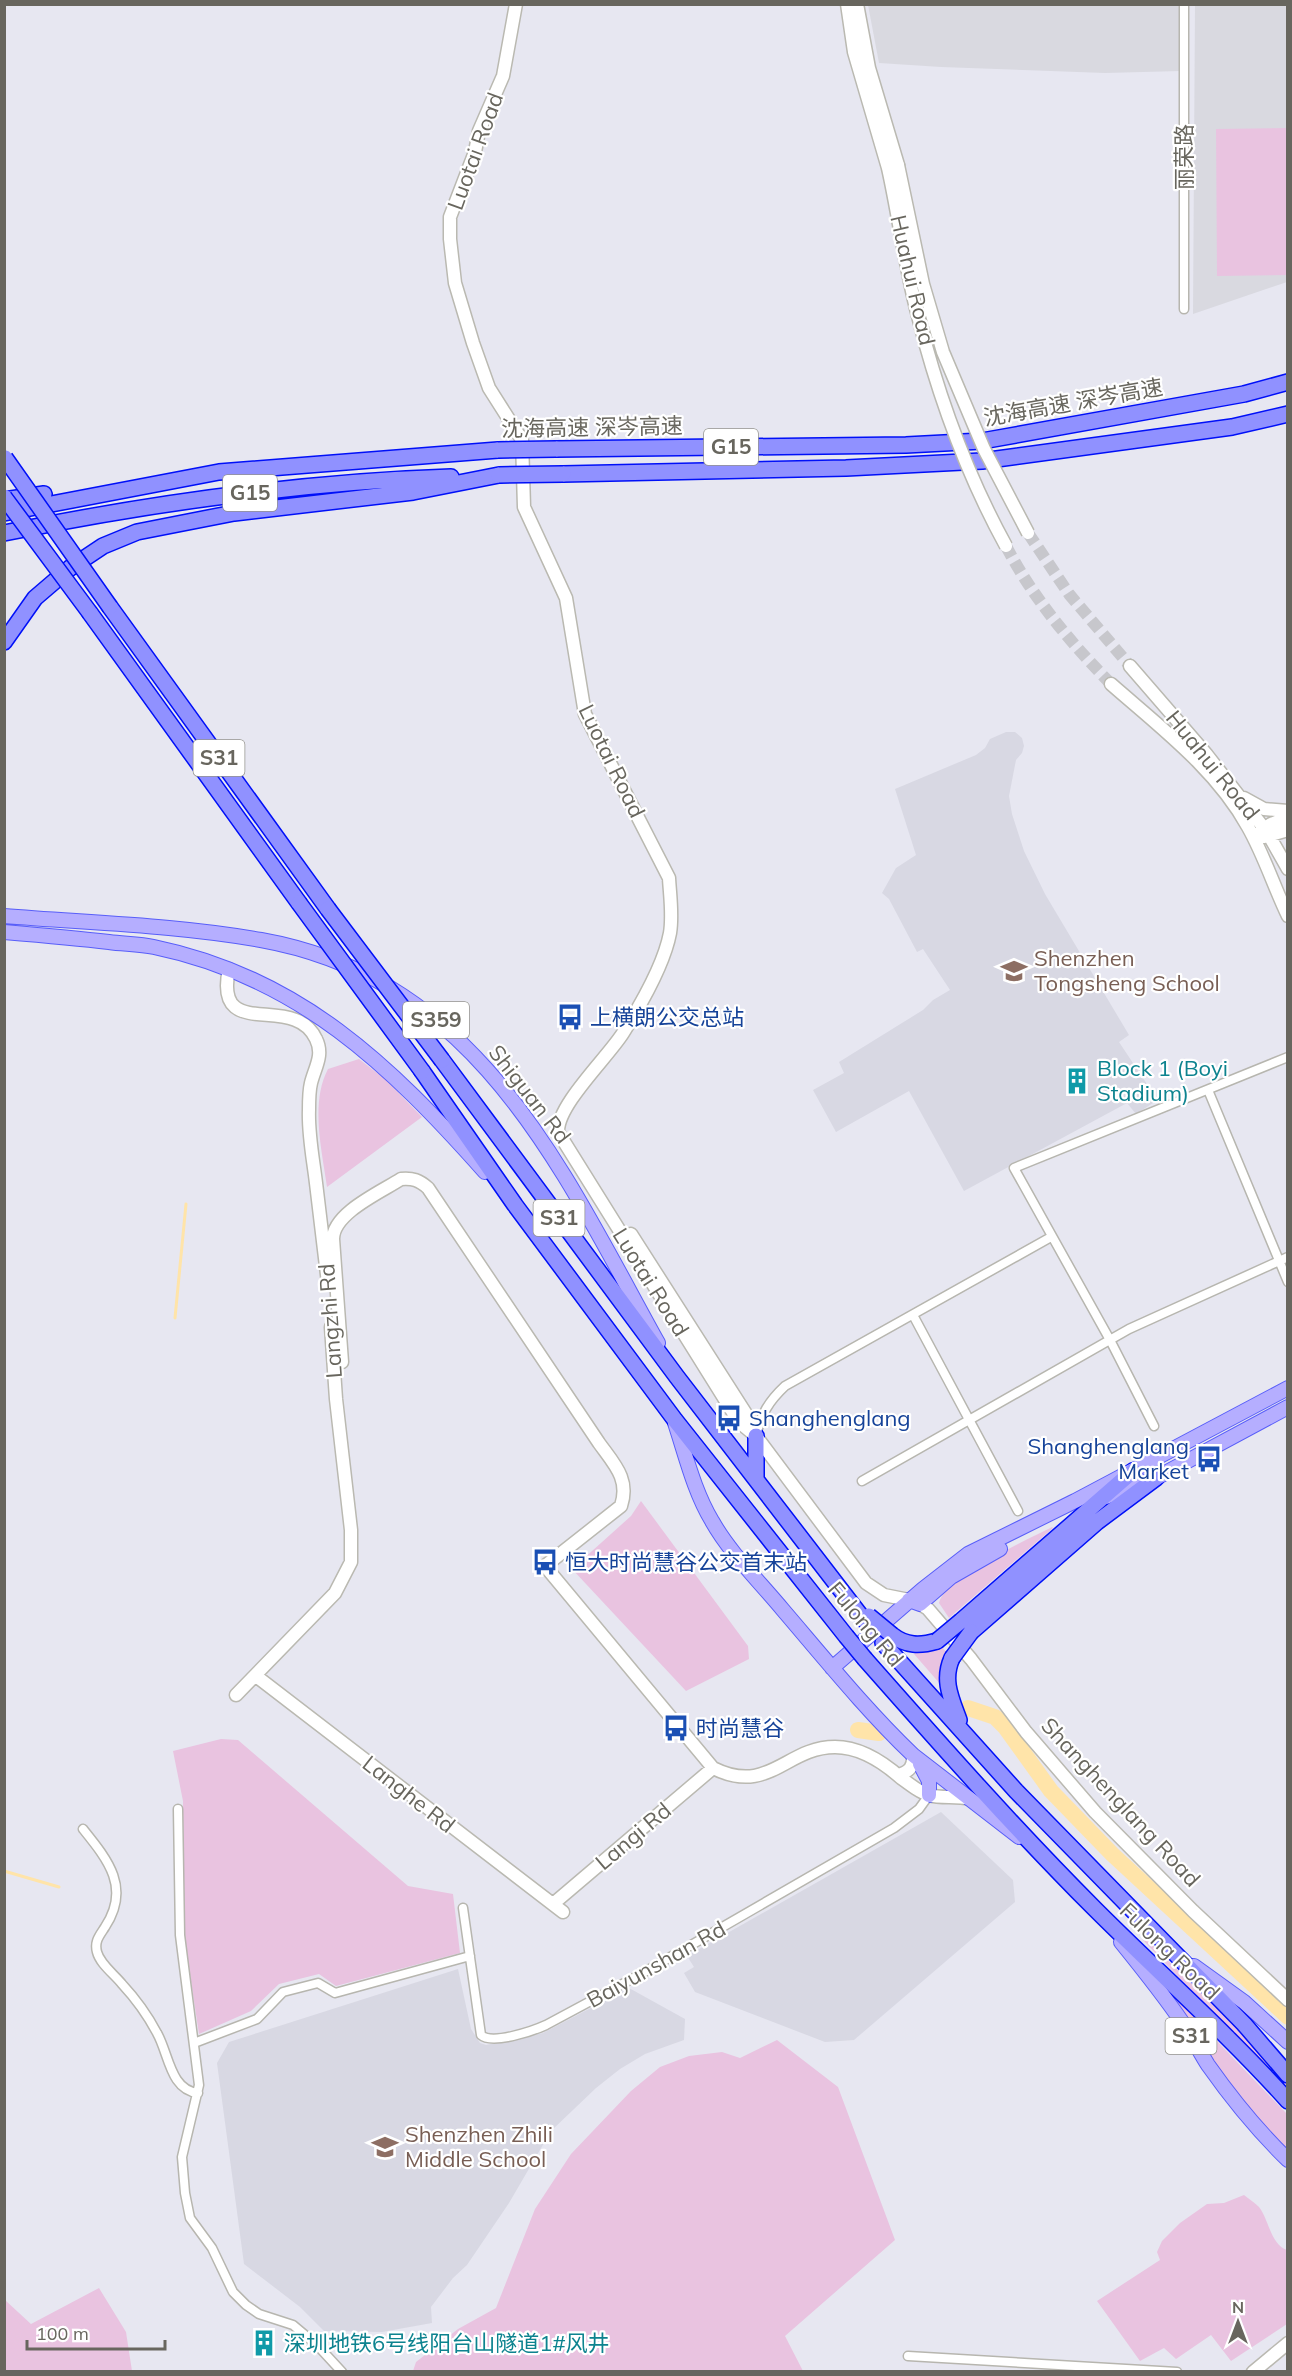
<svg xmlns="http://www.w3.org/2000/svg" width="1292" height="2376" font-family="Mulish,'Noto Sans SC',sans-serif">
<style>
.industrial{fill:#d9d9e0}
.education{fill:#d8d8e3}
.green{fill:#e9c3e0}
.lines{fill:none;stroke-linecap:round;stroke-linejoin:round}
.stream{stroke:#ffe4a9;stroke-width:3}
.river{stroke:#ffe4a9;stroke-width:16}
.secondary-tunnel{stroke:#c7c7cc;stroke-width:12;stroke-dasharray:12 6;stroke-linecap:butt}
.street-casing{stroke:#b7b6af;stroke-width:11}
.secondary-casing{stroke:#bab9b1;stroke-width:15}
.primary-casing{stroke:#585ef9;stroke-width:16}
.highway-casing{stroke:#0010f8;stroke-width:18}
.street{stroke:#fff;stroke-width:8}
.secondary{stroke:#fff;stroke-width:12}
.primary{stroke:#b5aeff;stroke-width:14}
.highway{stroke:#9091ff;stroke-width:15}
.secondary-bridge-casing{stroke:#bab9b1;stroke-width:15;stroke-linecap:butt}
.highway-bridge-casing{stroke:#0010f8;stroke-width:18;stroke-linecap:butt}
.secondary-bridge{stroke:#fff;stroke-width:12}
.highway-bridge{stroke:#9091ff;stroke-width:15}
.labels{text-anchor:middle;stroke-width:4.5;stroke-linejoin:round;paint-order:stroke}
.shield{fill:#fff;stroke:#95948e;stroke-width:1.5}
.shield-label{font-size:21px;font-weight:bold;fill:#68665e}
.street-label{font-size:22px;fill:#68665e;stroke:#fff}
.education-label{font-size:22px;fill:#785e54;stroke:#fff;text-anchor:start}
.transit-label{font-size:22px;fill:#164399;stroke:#fff;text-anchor:start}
.culture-label{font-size:22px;fill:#0d838f;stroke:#fff;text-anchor:start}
</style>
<rect width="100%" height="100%" fill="#e7e7f1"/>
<path class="industrial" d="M 868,5 L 1181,5 L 1181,71 L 1105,73 L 941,67 L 879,63 Z
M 1195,5 L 1287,5 L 1287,282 L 1193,314 Z"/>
<path class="education" d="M 1006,732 L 1015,732 L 1022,738 L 1024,746 L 1022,753 L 1016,760 L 1009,796 L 1012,814 L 1024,851 L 1045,894 L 1129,1035 L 1119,1042 L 1153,1093 L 1153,1103 L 1136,1114 L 1127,1103 L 964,1191 L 909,1091 L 836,1132 L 813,1090 L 844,1073 L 839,1062 L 923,1010 L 933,1000 L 950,990 L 923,949 L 917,952 L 889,899 L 882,893 L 896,868 L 916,855 L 895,789 L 976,755 L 985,748 L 990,739 Z
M 941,1812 L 1013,1880 L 1015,1902 L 854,2040 L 825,2042 L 695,1992 L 684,1973 L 694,1967 L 687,1956 Z
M 458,1969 L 471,2029 L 480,2043 L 486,2045 L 543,2033 L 629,1988 L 685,2019 L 684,2040 L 645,2054 L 620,2069 L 596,2088 L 551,2131 L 509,2203 L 467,2265 L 453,2278 L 431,2307 L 432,2323 L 382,2332 L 324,2331 L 300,2307 L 244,2264 L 217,2063 L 229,2042 Z"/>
<path class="green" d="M 1287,128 L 1287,275 L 1217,276 L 1216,129 Z
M 359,1059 L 385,1079 L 422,1117 L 327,1187 C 322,1151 310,1103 328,1069 Z
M 641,1501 L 748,1646 L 749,1659 L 686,1691 L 572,1569 L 631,1516 Z
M 1052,1527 L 1053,1528 L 949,1618 L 939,1603 C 945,1577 1027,1540 1052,1527 Z
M 941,1646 L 949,1655 L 941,1685 L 914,1654 L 918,1650 Z
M 221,1739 L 238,1740 L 408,1886 L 453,1894 L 460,1953 L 336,1986 L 319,1974 L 279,1984 L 251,2011 L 199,2034 L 184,1935 L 183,1801 L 173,1751 Z
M 1144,1937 L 1255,2046 L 1287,2081 L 1287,2090 L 1142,1939 Z
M 1143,1964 L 1287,2114 L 1287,2152 C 1231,2095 1188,2029 1143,1964 Z
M 777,2040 L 838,2087 L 895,2240 L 785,2336 L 803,2371 L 413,2371 L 416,2362 L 458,2329 L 496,2308 L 535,2209 L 571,2154 L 631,2091 L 660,2067 L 689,2056 L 722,2052 L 740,2058 Z
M 1244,2195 C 1249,2199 1255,2203 1259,2207 C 1269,2220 1271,2245 1287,2250 L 1287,2324 L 1231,2361 L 1211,2335 L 1176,2359 L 1164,2348 L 1140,2361 L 1097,2301 L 1160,2260 L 1157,2252 L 1162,2241 L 1180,2223 L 1207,2204 L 1224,2203 Z
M 99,2288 L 126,2332 L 132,2371 L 5,2371 L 5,2300 L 31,2324 Z"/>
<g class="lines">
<path class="stream" d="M 175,1318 L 186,1204
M 4,1871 L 59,1887"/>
<path class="river" d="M 968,1708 L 995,1717 L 1005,1727 L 1051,1791 L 1112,1854 L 1288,2017
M 858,1730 L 879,1733"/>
<path class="secondary-tunnel" d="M 1028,533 L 1069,594 L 1130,666
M 1006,546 C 1033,598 1070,642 1111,684"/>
<g class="street-casing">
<path id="street" d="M 1184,309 L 1184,4
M 1208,1090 L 1288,1282
M 913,1315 L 1018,1511
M 1154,1426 L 1110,1340 L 1014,1168 L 1288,1057
M 756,1436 C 761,1414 769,1401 785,1386 L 1051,1237
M 862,1481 L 1129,1329 L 1288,1257
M 178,1809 L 180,1935 L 199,2085 L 182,2157 L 185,2193 L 190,2218 L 212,2248 L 233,2292 L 246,2305 L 259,2314 L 293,2325 L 318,2346 L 342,2372
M 83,1829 C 108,1860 131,1888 105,1927 C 100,1935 94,1941 97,1952 C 100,1964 114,1974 122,1984 C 135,1998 148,2016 157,2033 C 169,2054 170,2090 198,2093
M 463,1908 L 481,2035 C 492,2045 533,2031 546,2025 L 641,1974 L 894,1828 L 919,1809 L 929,1795
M 194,2043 L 257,2019 L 283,1992 L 318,1983 L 335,1993 L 470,1956
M 908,2356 L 1177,2372"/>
</g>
<g class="secondary-casing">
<path id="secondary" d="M 516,4 L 503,76 L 479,131 L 475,152 L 450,217 L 450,239 L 455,283 L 473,343 L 489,388 L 522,440 L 524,507 L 566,598 L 585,714 L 669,878 C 670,896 673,915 670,933 C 664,965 640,1006 623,1033 C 608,1057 557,1105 558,1132 L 739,1422 L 756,1436
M 847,4 L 854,52 L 888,168
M 857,4 L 869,68 L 898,165
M 1130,666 L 1207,755 L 1267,832 L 1288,869
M 1111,684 C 1160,727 1216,769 1248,827 C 1264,855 1274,887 1288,916
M 1244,798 L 1264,809 L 1288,811
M 1258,833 L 1271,824 L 1288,817
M 1264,837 L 1288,830
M 229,969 C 213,1044 294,991 316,1039 C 324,1055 315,1067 311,1083 C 309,1091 309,1101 309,1110 C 308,1134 313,1158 316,1183 C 320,1216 324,1249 328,1283
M 631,1234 L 748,1417 L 756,1436 L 866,1583 L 884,1595 L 909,1600
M 342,1362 L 333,1239 C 333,1213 381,1192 401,1179 C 413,1178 419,1180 428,1188 L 599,1443 C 614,1464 630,1479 621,1506 L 545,1566 L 713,1768 C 769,1796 786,1747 835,1747 C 861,1747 883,1762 901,1778 C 910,1784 918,1792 929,1795 C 942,1799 956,1795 970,1799
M 920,1604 L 928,1609 L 971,1659 L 1026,1732 L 1095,1812 L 1193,1911 L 1288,2000
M 256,1676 L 563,1912
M 236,1695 L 335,1593 L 351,1562 L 351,1530 L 336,1399 L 331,1327
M 898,1775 C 909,1772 914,1767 913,1755
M 553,1904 L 713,1768
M 1253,2372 L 1288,2343"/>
</g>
<g class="primary-casing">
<path id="primary" d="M 4,916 C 90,923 177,925 261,940 C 479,979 562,1170 658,1343
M 4,932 C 39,935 74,938 109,942 C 123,944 139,944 154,947 C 299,977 390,1065 485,1172
M 675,1423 C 686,1456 694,1491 712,1521 C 730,1553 759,1581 783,1610 C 825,1659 866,1710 913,1755 L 1019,1837
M 1106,1497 L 1156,1478 L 1288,1407
M 909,1600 L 920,1604 L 951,1577 L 1000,1549
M 832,1668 L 923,1589 L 968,1554 L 1075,1501 L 1288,1388
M 920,1764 L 929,1781 L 929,1795
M 1121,1942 C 1142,1968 1163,1994 1182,2022 C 1192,2036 1199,2051 1208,2065 C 1232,2099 1258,2131 1288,2160
M 1194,1966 L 1244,2002 L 1288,2042"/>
</g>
<g class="highway-casing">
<path id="highway" d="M 556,449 L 906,445 L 982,441 L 1244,394 L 1288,382
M 563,474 L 846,468 L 982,461 L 1232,427 L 1288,414
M 4,500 L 44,494
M 4,513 L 219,472 L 498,450
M 4,533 C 152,503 301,482 451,477
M 110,607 L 328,909
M 90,613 L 299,903
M 4,642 L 35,598 L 70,568 L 103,546 L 137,532 L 234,513 L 413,492 L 499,475
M 442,1060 L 677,1377 L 864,1620
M 422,1071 L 515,1205 L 675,1420 L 846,1636
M 756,1479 L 756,1436
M 961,1621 L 1133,1471
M 971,1632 L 1097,1522 L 1156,1478
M 892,1635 C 906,1646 920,1646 937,1641
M 883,1643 L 1016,1791 L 1244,2024 L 1288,2075
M 952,1658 C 942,1680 951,1698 959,1720
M 865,1659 C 940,1744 1015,1829 1095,1909 C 1159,1973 1227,2033 1288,2101"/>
</g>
<use href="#street" class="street"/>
<use href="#secondary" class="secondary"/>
<use href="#primary" class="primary"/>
<use href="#highway" class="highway"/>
<g class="secondary-bridge-casing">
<path id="secondary-bridge" d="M 898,165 L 923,284 L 943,352 L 984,449 L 1028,533
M 888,168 C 899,217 905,268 918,316 C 938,395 967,475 1006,546"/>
</g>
<g class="highway-bridge-casing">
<path id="highway-bridge" d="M 498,450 L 556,449
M 5,458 L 110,607
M 499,475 L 563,474
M 4,497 L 90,613
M 299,903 L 422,1071
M 328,909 L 442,1060
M 869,1616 L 892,1635
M 846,1636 L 865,1659
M 937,1641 L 961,1621
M 952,1658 L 971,1632"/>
</g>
<use href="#secondary-bridge" class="secondary-bridge"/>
<use href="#highway-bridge" class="highway-bridge"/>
</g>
<defs>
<g id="school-bare" transform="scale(2.07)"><path d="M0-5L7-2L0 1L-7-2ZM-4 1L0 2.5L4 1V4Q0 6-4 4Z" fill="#8d6e63" stroke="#fff" stroke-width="2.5" paint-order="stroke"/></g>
<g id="bus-bare" transform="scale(2.07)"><path d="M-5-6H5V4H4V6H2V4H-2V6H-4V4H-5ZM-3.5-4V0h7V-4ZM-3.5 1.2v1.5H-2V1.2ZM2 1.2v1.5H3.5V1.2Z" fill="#1a4fb4" stroke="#fff" stroke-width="2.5" paint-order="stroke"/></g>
<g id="building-bare" transform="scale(2.07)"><path d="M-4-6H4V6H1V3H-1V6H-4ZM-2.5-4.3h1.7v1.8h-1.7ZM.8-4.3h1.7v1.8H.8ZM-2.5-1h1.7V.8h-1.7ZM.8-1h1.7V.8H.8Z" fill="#0f9aa8" stroke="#fff" stroke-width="2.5" paint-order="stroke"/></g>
</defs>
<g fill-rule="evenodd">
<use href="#school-bare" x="1014" y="971"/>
<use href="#bus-bare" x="570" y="1017"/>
<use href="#building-bare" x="1077" y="1081"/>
<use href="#bus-bare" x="729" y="1418"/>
<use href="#bus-bare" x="1209" y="1459"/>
<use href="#bus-bare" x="545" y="1562"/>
<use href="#bus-bare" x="676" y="1728"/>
<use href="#school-bare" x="385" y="2147"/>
<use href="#building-bare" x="264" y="2343"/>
</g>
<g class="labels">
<g class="shield">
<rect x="704" y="429" width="54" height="36" rx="4.5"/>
<rect x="223" y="475" width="54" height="36" rx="4.5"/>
<rect x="193.5" y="740" width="51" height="36" rx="4.5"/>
<rect x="403" y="1002" width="66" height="36" rx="4.5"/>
<rect x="533.5" y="1200" width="51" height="36" rx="4.5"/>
<rect x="1165.5" y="2018" width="51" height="36" rx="4.5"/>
</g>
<g class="shield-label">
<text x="731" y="454">G15</text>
<text x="250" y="500">G15</text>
<text x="219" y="765">S31</text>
<text x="436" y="1027">S359</text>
<text x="559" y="1225">S31</text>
<text x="1191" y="2043">S31</text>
</g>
<g class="street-label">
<text transform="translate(475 151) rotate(-70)" y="8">Luotai Road</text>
<text transform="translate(1184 157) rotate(-90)" y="8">丽荣路</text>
<text transform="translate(913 280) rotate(77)" y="8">Huahui Road</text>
<text transform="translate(1073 402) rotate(-10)" y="8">沈海高速 深岑高速</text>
<text transform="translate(592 427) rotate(-1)" y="8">沈海高速 深岑高速</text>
<text transform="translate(612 761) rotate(64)" y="8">Luotai Road</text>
<text transform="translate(1213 765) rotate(51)" y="8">Huahui Road</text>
<text transform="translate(530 1094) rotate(52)" y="8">Shiguan Rd</text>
<text transform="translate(651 1282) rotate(58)" y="8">Luotai Road</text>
<text transform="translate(330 1321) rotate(-94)" y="8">Langzhi Rd</text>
<text transform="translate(866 1624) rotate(50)" y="8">Fulong Rd</text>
<text transform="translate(409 1794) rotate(38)" y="8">Langhe Rd</text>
<text transform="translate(1121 1802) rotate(47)" y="8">Shanghenglang Road</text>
<text transform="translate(633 1836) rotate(-40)" y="8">Langi Rd</text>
<text transform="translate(1170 1951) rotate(44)" y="8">Fulong Road</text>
<text transform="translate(656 1964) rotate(-29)" y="8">Baiyunshan Rd</text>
</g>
<g class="education-label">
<text x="1034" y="966">Shenzhen<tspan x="1034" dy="25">Tongsheng School</tspan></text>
<text x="405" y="2142">Shenzhen Zhili<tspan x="405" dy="25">Middle School</tspan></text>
</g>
<g class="transit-label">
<text x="590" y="1025">上横朗公交总站</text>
<text x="749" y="1426">Shanghenglang</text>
<text x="1189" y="1454" text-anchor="end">Shanghenglang<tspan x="1189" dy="25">Market</tspan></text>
<text x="565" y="1570">恒大时尚慧谷公交首末站</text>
<text x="696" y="1736">时尚慧谷</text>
</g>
<g class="culture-label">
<text x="1097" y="1076">Block 1 (Boyi<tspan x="1097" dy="25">Stadium)</tspan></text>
<text x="284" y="2351">深圳地铁6号线阳台山隧道1#风井</text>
</g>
</g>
<rect width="1292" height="2376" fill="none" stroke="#68665e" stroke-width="12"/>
<g transform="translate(1238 2322)" stroke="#ffffff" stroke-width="4.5" paint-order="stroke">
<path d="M0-4.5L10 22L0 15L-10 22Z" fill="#68665e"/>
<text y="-9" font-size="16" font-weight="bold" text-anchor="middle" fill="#68665e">N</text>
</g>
<path d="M27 2340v9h138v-9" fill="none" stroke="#68665e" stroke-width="3"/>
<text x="36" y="2340" font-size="18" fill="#68665e" stroke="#ffffff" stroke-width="4.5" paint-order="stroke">100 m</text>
</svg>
